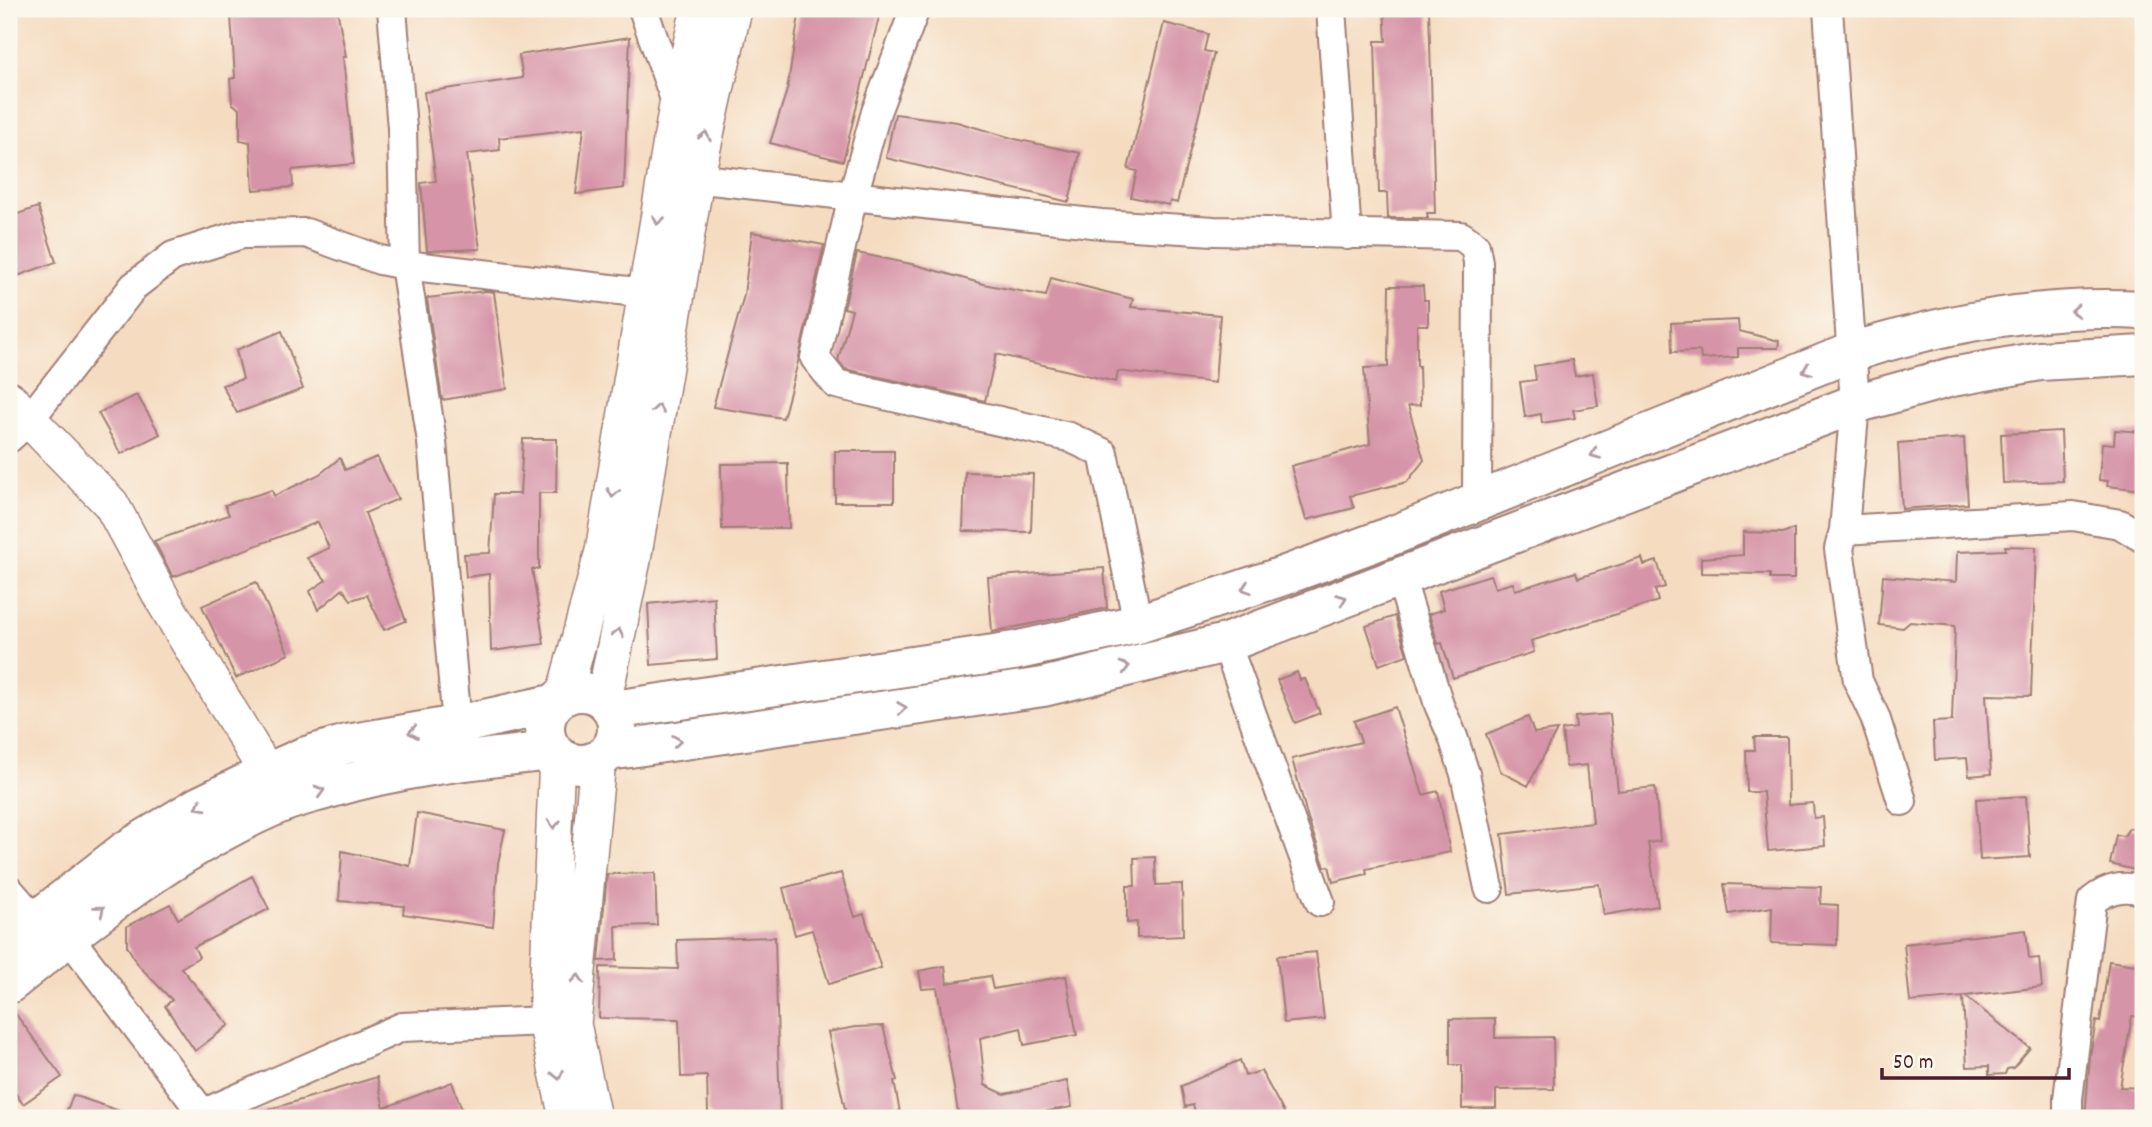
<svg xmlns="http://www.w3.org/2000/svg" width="2152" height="1127" font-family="Dekko,sans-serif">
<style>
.building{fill:#d694a8}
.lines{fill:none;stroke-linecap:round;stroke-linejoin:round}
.minor-casing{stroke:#a07e76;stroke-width:32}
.tertiary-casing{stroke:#a07e76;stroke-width:38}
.primary-casing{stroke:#a07e76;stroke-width:42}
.minor{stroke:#fff;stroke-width:28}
.tertiary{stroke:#fff;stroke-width:35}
.primary{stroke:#fff;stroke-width:38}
.oneway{stroke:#ae9aa0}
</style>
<rect width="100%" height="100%" fill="#fbf7ec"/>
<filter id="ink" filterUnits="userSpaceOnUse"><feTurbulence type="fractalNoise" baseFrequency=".0143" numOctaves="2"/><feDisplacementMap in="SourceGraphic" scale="14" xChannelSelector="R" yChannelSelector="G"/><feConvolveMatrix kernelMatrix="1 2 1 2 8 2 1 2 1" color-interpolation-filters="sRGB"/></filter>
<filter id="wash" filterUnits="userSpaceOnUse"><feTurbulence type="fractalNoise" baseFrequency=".00686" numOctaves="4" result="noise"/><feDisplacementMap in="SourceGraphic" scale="28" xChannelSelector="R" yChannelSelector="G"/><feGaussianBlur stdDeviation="1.57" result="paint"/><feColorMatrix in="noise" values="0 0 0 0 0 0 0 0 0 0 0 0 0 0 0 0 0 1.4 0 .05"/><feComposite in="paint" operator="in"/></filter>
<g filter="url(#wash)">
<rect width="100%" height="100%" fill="#f5dcc1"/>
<g id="blocks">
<path class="building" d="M 292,9 L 337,9 L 346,57 L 343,57 L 354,164 L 292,170 L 293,187 L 253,190 L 250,142 L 240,140 L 240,110 L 232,103 L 230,79 L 235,78 L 231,16 L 292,13 Z
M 800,9 L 881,9 L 843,161 L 770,143 L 787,90 Z
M 1384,9 L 1429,9 L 1435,213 L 1427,213 L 1428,218 L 1388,218 L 1387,193 L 1379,193 L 1375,41 L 1386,41 Z
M 1164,23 L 1208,34 L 1204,51 L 1214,53 L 1177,203 L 1170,201 L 1169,205 L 1131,197 L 1137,171 L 1128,169 Z
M 630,37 L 624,188 L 576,194 L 584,128 L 499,138 L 500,150 L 467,154 L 480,249 L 427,251 L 421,183 L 436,181 L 424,92 L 523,78 L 519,55 Z
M 895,114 L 957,122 L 1015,139 L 1080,153 L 1069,202 L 886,158 Z
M 38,207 L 56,262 L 9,279 L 9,217 Z
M 752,232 L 824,245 L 797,366 L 783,418 L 713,407 L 744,295 Z
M 857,253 L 916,265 L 983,284 L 1046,296 L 1051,278 L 1133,299 L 1131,307 L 1220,315 L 1215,383 L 1118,371 L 1116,382 L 996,354 L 985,401 L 845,369 L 838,360 L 852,310 L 844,308 Z
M 1389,286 L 1423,286 L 1424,300 L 1428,300 L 1428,325 L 1417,325 L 1417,366 L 1419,366 L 1420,405 L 1408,406 L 1424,460 L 1407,482 L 1350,496 L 1354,508 L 1306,520 L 1291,466 L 1370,444 L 1364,368 L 1388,367 Z
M 486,291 L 494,292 L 507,389 L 442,400 L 427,298 Z
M 1738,320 L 1739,331 L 1779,341 L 1778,348 L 1738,348 L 1738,357 L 1701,359 L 1700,351 L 1672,352 L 1671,323 Z
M 282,331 L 303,389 L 237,413 L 222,385 L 243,379 L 236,350 Z
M 1572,360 L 1575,376 L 1593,373 L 1598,406 L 1573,410 L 1575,418 L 1542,423 L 1541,414 L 1525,417 L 1520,382 L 1536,380 L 1534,366 Z
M 137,395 L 160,434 L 121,454 L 98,413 Z
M 2115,430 L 2143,432 L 2142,490 L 2107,486 L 2108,481 L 2099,480 L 2102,443 L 2114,444 Z
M 2061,431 L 2063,481 L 2003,483 L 2001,434 Z
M 1964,438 L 1968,504 L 1902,509 L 1898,443 Z
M 523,439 L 557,439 L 556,493 L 539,493 L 539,569 L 532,569 L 544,644 L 491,651 L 489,574 L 466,577 L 464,554 L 490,553 L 494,494 L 520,494 Z
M 835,451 L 894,451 L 894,502 L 835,502 Z
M 377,457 L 398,499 L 365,513 L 406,621 L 384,630 L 367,595 L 351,600 L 343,589 L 318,610 L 310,591 L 326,580 L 307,558 L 329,548 L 318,522 L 173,577 L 154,541 L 229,515 L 225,505 L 272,490 L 274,496 L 320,474 L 340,458 L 345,470 Z
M 788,463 L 789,528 L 722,529 L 721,464 Z
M 965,472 L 1033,474 L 1031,532 L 963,531 Z
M 1794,529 L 1794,579 L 1770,579 L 1770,574 L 1701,573 L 1701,558 L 1743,555 L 1743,532 L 1782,533 Z
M 2005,546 L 2036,547 L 2031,696 L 1986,695 L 1991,774 L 1969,776 L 1967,758 L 1935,760 L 1933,722 L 1952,721 L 1955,626 L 1910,622 L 1903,628 L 1879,625 L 1883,576 L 1956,582 L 1957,552 L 2006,550 Z
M 1642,558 L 1644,565 L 1657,561 L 1665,587 L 1655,590 L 1658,601 L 1531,641 L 1534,652 L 1453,678 L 1442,643 L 1438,644 L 1429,614 L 1444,609 L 1439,591 L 1490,575 L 1495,588 L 1513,583 L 1515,590 L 1576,572 L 1578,578 Z
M 1104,568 L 1107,608 L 992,632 L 988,577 Z
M 256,582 L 289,654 L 236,678 L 202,606 Z
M 714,597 L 717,659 L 651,665 L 648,604 Z
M 1395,616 L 1407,655 L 1379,665 L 1366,626 Z
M 1297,672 L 1300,680 L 1305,679 L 1320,713 L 1295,723 L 1277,680 Z
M 1395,707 L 1423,795 L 1438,791 L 1450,852 L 1366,869 L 1367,874 L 1333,882 L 1329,866 L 1325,867 L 1308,819 L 1292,759 L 1361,742 L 1354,721 Z
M 1610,714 L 1618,791 L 1655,787 L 1660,841 L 1648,843 L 1658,906 L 1604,915 L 1599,884 L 1509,894 L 1502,834 L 1593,823 L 1587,765 L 1566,767 L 1562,730 L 1576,728 L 1575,717 Z
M 1528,717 L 1534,733 L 1557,730 L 1528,786 L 1501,772 L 1486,734 Z
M 1754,737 L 1787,737 L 1788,805 L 1813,803 L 1814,818 L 1823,817 L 1825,846 L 1768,851 L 1763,792 L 1747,792 L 1746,750 L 1755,750 Z
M 2026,796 L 2030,857 L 1980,860 L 1976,799 Z
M 417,813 L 505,830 L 498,863 L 493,927 L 403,914 L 404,906 L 339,901 L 342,851 L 410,866 Z
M 2129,828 L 2143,832 L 2143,872 L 2110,864 L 2116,835 L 2124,836 Z
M 1155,857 L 1156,885 L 1182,884 L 1183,936 L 1137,938 L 1137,922 L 1127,923 L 1127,886 L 1135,886 L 1134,858 Z
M 655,873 L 657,925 L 616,926 L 617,960 L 599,961 L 607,874 Z
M 841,873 L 855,917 L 864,914 L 881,968 L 829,984 L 812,930 L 795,935 L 783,888 Z
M 252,876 L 269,909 L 194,947 L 199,957 L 181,968 L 229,1025 L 195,1051 L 165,1006 L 172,1000 L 139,966 L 127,946 L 127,926 L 170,904 L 178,919 Z
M 1724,884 L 1821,887 L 1820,904 L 1838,905 L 1837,945 L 1771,943 L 1772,907 L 1729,914 Z
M 2026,930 L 2029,959 L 2039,958 L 2042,987 L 1965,996 L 2030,1048 L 2013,1068 L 2007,1069 L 2005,1074 L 1989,1075 L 1989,1066 L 1967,1067 L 1963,997 L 1910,1002 L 1904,944 Z
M 775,937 L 780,1118 L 713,1118 L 708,1112 L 707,1076 L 681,1077 L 679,1019 L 599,1018 L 600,967 L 678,969 L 677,940 Z
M 1316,952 L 1324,1019 L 1284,1023 L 1277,956 Z
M 2109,961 L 2143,966 L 2143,1017 L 2132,1016 L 2120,1087 L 2143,1088 L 2143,1118 L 2085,1118 L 2090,1056 L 2096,1021 L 2100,1022 Z
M 945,966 L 947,983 L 990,976 L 993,989 L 1066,976 L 1077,1035 L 1024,1045 L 1021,1028 L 980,1038 L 985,1085 L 1004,1094 L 1067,1081 L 1072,1107 L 1005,1118 L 959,1118 L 937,988 L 922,989 L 919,971 Z
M 9,1005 L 62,1077 L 23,1104 L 9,1084 Z
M 1495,1018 L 1495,1038 L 1553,1037 L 1554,1089 L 1496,1090 L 1496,1108 L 1462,1109 L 1462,1065 L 1450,1065 L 1450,1019 Z
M 883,1026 L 897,1080 L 894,1081 L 901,1118 L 847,1118 L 828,1032 L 856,1027 Z
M 1240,1060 L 1245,1076 L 1261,1071 L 1287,1118 L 1197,1118 L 1193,1105 L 1185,1107 L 1181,1086 Z
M 377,1077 L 384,1108 L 452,1082 L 465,1118 L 254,1118 L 254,1114 Z
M 73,1095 L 131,1115 L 131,1118 L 64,1118 Z"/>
</g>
</g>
<g filter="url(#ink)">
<use href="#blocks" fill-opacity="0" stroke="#a07e76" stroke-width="2"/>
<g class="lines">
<g class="minor-casing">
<path id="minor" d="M 392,9 L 402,128 L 405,265 L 432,442 L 457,725
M 643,9 L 677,105
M 915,9 L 876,112 L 853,196 L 815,358 L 836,384 L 1069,437 L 1103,453 L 1138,624
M 1331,9 L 1347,235
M 1828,9 L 1855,404 L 1844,530 L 1839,549 L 1858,681 L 1875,717 L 1902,801
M 676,176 L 1101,224 L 1214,231 L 1461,236 L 1475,246 L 1478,262 L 1477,501
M 9,438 L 28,421 L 134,286 L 173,256 L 242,234 L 306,233 L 380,260 L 405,265 L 645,293
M 1844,530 L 2073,516 L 2120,524 L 2143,538
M 1400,576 L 1439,705 L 1453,737 L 1465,774 L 1489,888
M 1226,643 L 1320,902
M 9,890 L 35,920
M 68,936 L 206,1118
M 196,1118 L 202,1114 L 402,1027 L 546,1021
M 2068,1118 L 2068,1099 L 2092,901 C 2108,888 2123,885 2143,890"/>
</g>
<g class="tertiary-casing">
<path id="tertiary" d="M 9,399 L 111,504 L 163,600 L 267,773 L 276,800
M 564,695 L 603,551 L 677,105 L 699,9
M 604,699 L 633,560 L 696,179 L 734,9
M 557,756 L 546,1021 L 567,1118
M 593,1118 L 573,1024 L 598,760"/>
</g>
<g class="primary-casing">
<path id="primary" d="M545 728a36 36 0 1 1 72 0a36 36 0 1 1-72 0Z
M 613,710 L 1014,651 L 1138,624 L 1283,576 L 1394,535 L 1852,352 C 1945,323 2046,304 2143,310
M 609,751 L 1043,687 L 1226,643 L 1855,404 L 1952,377 L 2040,361 L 2143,355
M 9,942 L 125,851 L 199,806 L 267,773 L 303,757 L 347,744 L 457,725 L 552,704
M 9,984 C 93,916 177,848 277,805 C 293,798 311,794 328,789 C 401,767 476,759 552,751"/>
</g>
<use href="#minor" class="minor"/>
<use href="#tertiary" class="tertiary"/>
<use href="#primary" class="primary"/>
</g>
<defs><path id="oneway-chevron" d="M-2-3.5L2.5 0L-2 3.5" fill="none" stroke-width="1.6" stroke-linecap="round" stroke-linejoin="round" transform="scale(1.75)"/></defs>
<g class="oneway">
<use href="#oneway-chevron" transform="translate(705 136) rotate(-78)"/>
<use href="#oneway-chevron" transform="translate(658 220) rotate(100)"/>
<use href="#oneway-chevron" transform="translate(2075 311) rotate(177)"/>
<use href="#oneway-chevron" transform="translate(1807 370) rotate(158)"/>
<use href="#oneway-chevron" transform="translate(658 409) rotate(-81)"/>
<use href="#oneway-chevron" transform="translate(1595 454) rotate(158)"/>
<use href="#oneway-chevron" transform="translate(613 493) rotate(99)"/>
<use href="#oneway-chevron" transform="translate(1246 588) rotate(162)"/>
<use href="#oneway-chevron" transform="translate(1342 599) rotate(-21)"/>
<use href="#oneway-chevron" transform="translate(618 633) rotate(-78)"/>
<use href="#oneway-chevron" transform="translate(1125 667) rotate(-15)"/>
<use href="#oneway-chevron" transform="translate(902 708) rotate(-8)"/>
<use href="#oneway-chevron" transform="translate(413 732) rotate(171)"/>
<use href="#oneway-chevron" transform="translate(677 741) rotate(-8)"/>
<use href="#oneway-chevron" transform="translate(320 791) rotate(-16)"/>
<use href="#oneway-chevron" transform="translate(200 806) rotate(152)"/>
<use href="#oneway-chevron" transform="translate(554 824) rotate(93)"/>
<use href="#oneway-chevron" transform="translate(100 910) rotate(-39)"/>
<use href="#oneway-chevron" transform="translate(578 979) rotate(-85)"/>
<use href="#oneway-chevron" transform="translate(558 1075) rotate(78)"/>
</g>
</g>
<rect width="2152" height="1127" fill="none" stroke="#fbf7ec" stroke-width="35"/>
<path d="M1882 1068v10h187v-10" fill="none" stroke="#4a1f2b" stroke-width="3.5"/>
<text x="1893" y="1068" font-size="21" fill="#4a1f2b" stroke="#fbf7ec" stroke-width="5" paint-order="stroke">50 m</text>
</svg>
